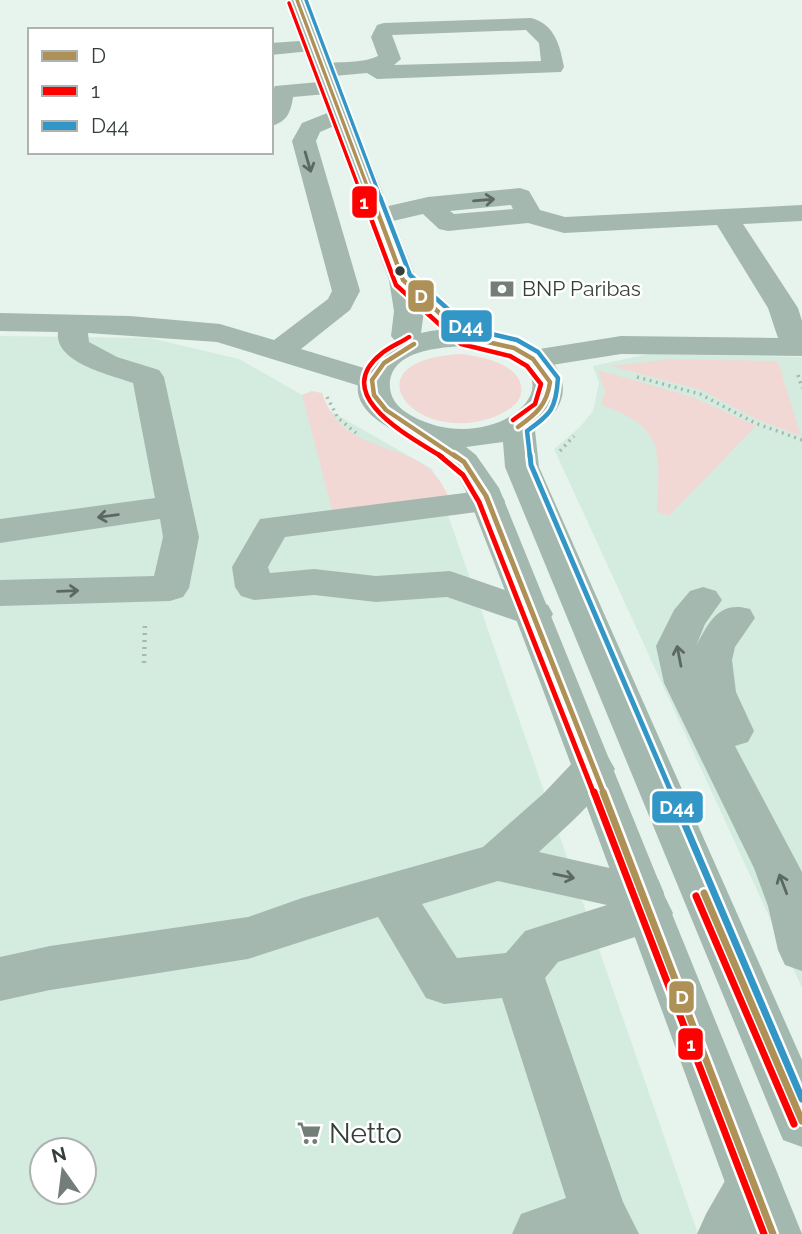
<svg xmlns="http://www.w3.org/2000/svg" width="802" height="1234" font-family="Raleway,sans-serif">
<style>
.built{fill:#d4ece0;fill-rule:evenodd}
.green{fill:#f2d8d4}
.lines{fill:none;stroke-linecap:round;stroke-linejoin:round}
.path-far1{stroke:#a8b8b0;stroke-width:3.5;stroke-dasharray:2 4.5;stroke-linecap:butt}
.path{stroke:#a8b8b0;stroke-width:4.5;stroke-dasharray:2 5;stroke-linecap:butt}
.minor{fill:#a5b8af;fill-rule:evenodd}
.major{fill:#a3b9af;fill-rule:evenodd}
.bus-1-far3-casing{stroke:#fff;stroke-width:7}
.bus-1-far2-casing{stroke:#fff;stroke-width:9}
.bus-1-far1-casing{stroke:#fff;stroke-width:10}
.bus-1-casing{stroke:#fff;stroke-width:12}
.bus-2-far3-casing{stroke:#fff;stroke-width:7}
.bus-2-far2-casing{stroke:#fff;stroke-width:9}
.bus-2-far1-casing{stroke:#fff;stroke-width:10}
.bus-2-casing{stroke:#fff;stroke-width:12}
.bus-3-far3-casing{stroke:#fff;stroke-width:7}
.bus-3-far2-casing{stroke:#fff;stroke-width:9}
.bus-3-far1-casing{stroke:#fff;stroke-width:10}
.bus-3-casing{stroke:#fff;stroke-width:12}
.bus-1-far3{stroke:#ae9156;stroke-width:3.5}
.bus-1-far2{stroke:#ae9156;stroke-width:4.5}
.bus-1-far1{stroke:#ae9156;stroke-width:5}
.bus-1{stroke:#ae9156;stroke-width:7}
.bus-2-far3{stroke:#f00;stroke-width:3.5}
.bus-2-far2{stroke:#f00;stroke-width:4.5}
.bus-2-far1{stroke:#f00;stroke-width:5}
.bus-2{stroke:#f00;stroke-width:7}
.bus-3-far3{stroke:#3297c7;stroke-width:3.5}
.bus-3-far2{stroke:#3297c7;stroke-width:4.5}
.bus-3-far1{stroke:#3297c7;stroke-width:5}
.bus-3{stroke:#3297c7;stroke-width:7}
.oneway{stroke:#5c6963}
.bus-dot{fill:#353f3a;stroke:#fff;stroke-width:2.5}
.labels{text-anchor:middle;stroke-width:5;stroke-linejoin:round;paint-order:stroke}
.far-poi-label{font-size:21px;fill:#353f3a;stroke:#fff;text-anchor:start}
.near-poi-label{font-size:28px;fill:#353f3a;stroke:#fff;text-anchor:start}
.line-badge{stroke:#fff;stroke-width:2.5}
.badge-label{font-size:19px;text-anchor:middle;font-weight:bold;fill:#fff}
</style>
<rect width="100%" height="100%" fill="#e7f4ed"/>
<path class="built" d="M 0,336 L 150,338 L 239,359 L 432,469 L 698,1234 L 0,1234 ZM 42,1150 L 84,1150 L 84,1192 L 42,1192 Z
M 648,354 L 802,357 L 802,988 L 554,449 L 580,427 L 593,411 L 599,383 L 593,366 Z"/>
<path class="green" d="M 460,354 C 480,356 526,364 521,394 C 518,406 504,413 494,417 C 412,447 347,360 460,354 Z
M 671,359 L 778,361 L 801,436 L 758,420 L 701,390 L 610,366 Z
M 598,370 L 693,397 L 756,426 L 669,516 L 657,512 C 659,451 666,427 601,405 L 605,391 Z
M 312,391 L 322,393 C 346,465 423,432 448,496 L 332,510 L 302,395 Z"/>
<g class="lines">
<path class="path-far1" d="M 798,375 L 802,388
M 637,377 L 700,394 L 755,423 L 802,440
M 327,397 L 338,418 L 356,433
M 560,451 L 574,436"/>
<path class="path" d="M 144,663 L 145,622"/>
<path class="minor" d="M 531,18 C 555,24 560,46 564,67 L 561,72 L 377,79 L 367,73 L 323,77 L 315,75 L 312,70 L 315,65 C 336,60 359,65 378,56 L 371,37 L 377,25 L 384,23 ZM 526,30 L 539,43 L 541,61 L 394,65 L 401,59 L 392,35 Z
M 314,40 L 321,42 L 325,46 L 321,50 L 271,55 L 271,43 Z
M 330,81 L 338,83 L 341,88 L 338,93 L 293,97 C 291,112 287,122 271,126 L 271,94 L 275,86 Z
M 340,108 L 348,110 L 352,115 L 348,120 L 320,132 L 316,141 L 360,291 L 350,310 L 301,349 L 384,374 L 389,381 L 384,388 L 373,390 L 217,342 L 88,333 L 89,342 L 117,357 L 159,370 L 164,377 L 199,537 L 189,588 L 183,597 L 170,601 L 0,606 L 0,580 L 154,576 L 163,537 L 160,519 L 0,543 L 0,519 L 155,498 L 133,383 C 111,375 54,363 58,332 L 0,331 L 0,313 L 130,316 L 220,324 L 274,340 L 328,299 L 332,291 L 292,141 L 302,123 Z
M 520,188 L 529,191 L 540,210 L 565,217 L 802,205 L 802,221 L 743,224 L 798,308 L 802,321 L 802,356 L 621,354 L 533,368 L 522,365 L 518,359 L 522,353 L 533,350 L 621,336 L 778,338 L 768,308 L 717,225 L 564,233 L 528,223 L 448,231 L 439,229 L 423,214 L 380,224 L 371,222 L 367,216 L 371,210 L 428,197 ZM 511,205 L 513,209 L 454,214 L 450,211 Z
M 488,490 L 500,493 L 505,501 L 500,509 L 285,537 L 268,567 L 270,573 L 314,569 L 376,576 L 450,571 L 548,605 L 553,614 L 548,623 L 534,627 L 447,597 L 376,602 L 314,595 L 254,600 L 241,596 L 235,587 L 232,567 L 260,519 Z
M 703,587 L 716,591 L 722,600 L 705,624 L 696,646 C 709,622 719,600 750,609 L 755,618 L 735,647 L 732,660 L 736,692 L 754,731 L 748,742 L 735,746 L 802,872 L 802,971 L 785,965 L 778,950 L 768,906 L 754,868 L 664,683 L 656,646 L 674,610 L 690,591 Z
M 593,752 L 608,757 L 615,769 C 597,801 566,827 539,852 L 658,879 L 664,893 L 662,897 L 666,899 L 673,913 L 666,927 L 558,962 L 545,978 L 623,1202 L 639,1234 L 512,1234 L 521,1214 L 566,1198 L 502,998 L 444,1004 L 426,998 L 378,917 L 248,959 L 50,990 L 0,1001 L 0,957 L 50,946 L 248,917 L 302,898 L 483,847 L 544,793 L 578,757 ZM 498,881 L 607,905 L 525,931 L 506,953 L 457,958 L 422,904 Z
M 754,1157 L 774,1165 L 782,1185 L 758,1234 L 697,1234 L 706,1214 L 734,1165 Z"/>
<path class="major" d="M 287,0 L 307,0 L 417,280 L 424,311 L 421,333 C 452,326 483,328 512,337 C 562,353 585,397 535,430 L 539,467 L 802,1060 L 802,1147 L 783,1140 L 775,1121 L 505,467 L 503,442 L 466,447 L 476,455 L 499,488 L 802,1234 L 744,1234 C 655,993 568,750 474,511 C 468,496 463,480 451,469 C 441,458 422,444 409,438 C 385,427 346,407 361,374 C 368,359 380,349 395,341 L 391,336 L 394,311 L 389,280 ZM 466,346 C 603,364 500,464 412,416 C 401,410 391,401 390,388 C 387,350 441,347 466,346 Z"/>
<g class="bus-1-far3-casing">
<path id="bus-1-far3" d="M 297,0 L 372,199"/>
</g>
<g class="bus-1-far2-casing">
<path id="bus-1-far2" d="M 372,197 L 403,280 L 466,337 L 514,348 L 533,359 L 550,382 C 547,405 536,414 518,427
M 414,344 L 384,363 L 372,380 L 374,395 L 386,410 L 456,457"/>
</g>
<g class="bus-1-far1-casing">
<path id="bus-1-far1" d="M 454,455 L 464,462 L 486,496 L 604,794"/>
</g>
<g class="bus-1-casing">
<path id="bus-1" d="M 603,792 L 773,1234
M 704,893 L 802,1121"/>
</g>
<g class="bus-2-far3-casing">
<path id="bus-2-far3" d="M 289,3 L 363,199"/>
</g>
<g class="bus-2-far2-casing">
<path id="bus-2-far2" d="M 363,197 L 396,285 L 461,344 L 510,356 L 527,366 L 541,384 L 535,404 L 513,420
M 409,337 C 400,343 389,347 381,354 C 329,396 411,437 442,457"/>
</g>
<g class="bus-2-far1-casing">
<path id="bus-2-far1" d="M 439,455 L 463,475 L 479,502 L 594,794"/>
</g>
<g class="bus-2-casing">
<path id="bus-2" d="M 594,792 L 764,1234
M 696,896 L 794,1124"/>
</g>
<g class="bus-3-far3-casing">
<path id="bus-3-far3" d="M 306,0 L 381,199"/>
</g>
<g class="bus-3-far2-casing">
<path id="bus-3-far2" d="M 380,197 L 410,275 L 470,329 L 517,340 L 538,352 L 558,378 C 556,409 551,414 527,431 L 530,457"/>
</g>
<g class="bus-3-far1-casing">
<path id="bus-3-far1" d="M 530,455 L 531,465 L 672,794"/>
</g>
<g class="bus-3-casing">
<path id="bus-3" d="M 671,792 L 802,1099"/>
</g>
<use href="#bus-1-far3" class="bus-1-far3"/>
<use href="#bus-1-far2" class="bus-1-far2"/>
<use href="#bus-1-far1" class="bus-1-far1"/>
<use href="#bus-1" class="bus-1"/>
<use href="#bus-2-far3" class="bus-2-far3"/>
<use href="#bus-2-far2" class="bus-2-far2"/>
<use href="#bus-2-far1" class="bus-2-far1"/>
<use href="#bus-2" class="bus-2"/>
<use href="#bus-3-far3" class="bus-3-far3"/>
<use href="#bus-3-far2" class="bus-3-far2"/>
<use href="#bus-3-far1" class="bus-3-far1"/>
<use href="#bus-3" class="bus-3"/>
</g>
<defs><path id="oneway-shaft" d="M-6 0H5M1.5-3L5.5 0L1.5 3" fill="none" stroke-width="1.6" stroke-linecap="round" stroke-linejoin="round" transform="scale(1.75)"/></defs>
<g class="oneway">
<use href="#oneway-shaft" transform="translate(308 162) rotate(74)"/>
<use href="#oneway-shaft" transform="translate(484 200) rotate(-5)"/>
<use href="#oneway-shaft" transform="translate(108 516) rotate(172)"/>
<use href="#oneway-shaft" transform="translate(68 591) rotate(-2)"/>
<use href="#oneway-shaft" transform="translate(679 656) rotate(-101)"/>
<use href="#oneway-shaft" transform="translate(564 876) rotate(12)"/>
<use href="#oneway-shaft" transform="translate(783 884) rotate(-111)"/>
</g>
<defs>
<g id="bank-bare" transform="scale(1.89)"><path d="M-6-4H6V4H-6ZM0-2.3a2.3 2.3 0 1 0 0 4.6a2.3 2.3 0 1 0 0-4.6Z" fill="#737e79" stroke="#fff" stroke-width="2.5" paint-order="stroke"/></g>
<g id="supermarket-bare" transform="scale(1.89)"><path d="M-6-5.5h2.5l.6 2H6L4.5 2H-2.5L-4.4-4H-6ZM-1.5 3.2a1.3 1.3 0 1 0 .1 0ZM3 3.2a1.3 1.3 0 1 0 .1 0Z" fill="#737e79" stroke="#fff" stroke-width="2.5" paint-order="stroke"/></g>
</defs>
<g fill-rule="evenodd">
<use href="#bank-bare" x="502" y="289"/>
<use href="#supermarket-bare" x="309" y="1133"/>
</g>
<circle class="bus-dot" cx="400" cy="271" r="6"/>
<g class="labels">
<g class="far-poi-label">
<text x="522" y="296">BNP Paribas</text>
</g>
<g class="near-poi-label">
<text x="329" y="1143">Netto</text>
</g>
</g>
<g class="line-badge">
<rect x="351" y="185" width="27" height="34" rx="7" fill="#f00"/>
<rect x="407" y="279" width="28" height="34" rx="7" fill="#ae9156"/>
<rect x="440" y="309" width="53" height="34" rx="7" fill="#3297c7"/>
<rect x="651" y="790" width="53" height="34" rx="7" fill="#3297c7"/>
<rect x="668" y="980" width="27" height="34" rx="7" fill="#ae9156"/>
<rect x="677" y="1027" width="27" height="34" rx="7" fill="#f00"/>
</g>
<g class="badge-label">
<text x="364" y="209">1</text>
<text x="421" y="303">D</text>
<text x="466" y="333">D44</text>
<text x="677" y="814">D44</text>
<text x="682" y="1004">D</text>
<text x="691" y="1051">1</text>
</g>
<rect x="28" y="28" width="245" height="126" fill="#ffffff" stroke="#aeb2b0" stroke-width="2"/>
<rect x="42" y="51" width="35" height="10" fill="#ae9156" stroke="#aeb2b0" stroke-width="2"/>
<text x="91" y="63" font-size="21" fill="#353f3a">D</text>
<rect x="42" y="86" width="35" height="10" fill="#ff0000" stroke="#aeb2b0" stroke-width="2"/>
<text x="91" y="98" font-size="21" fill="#353f3a">1</text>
<rect x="42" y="121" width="35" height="10" fill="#3297c7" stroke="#aeb2b0" stroke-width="2"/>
<text x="91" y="133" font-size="21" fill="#353f3a">D44</text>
<g transform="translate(63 1171) rotate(346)"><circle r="33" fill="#ffffff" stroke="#aeb2b0" stroke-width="2"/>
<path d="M0-5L12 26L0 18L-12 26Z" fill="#737e79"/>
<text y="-10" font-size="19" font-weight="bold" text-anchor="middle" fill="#353f3a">N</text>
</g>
</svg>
